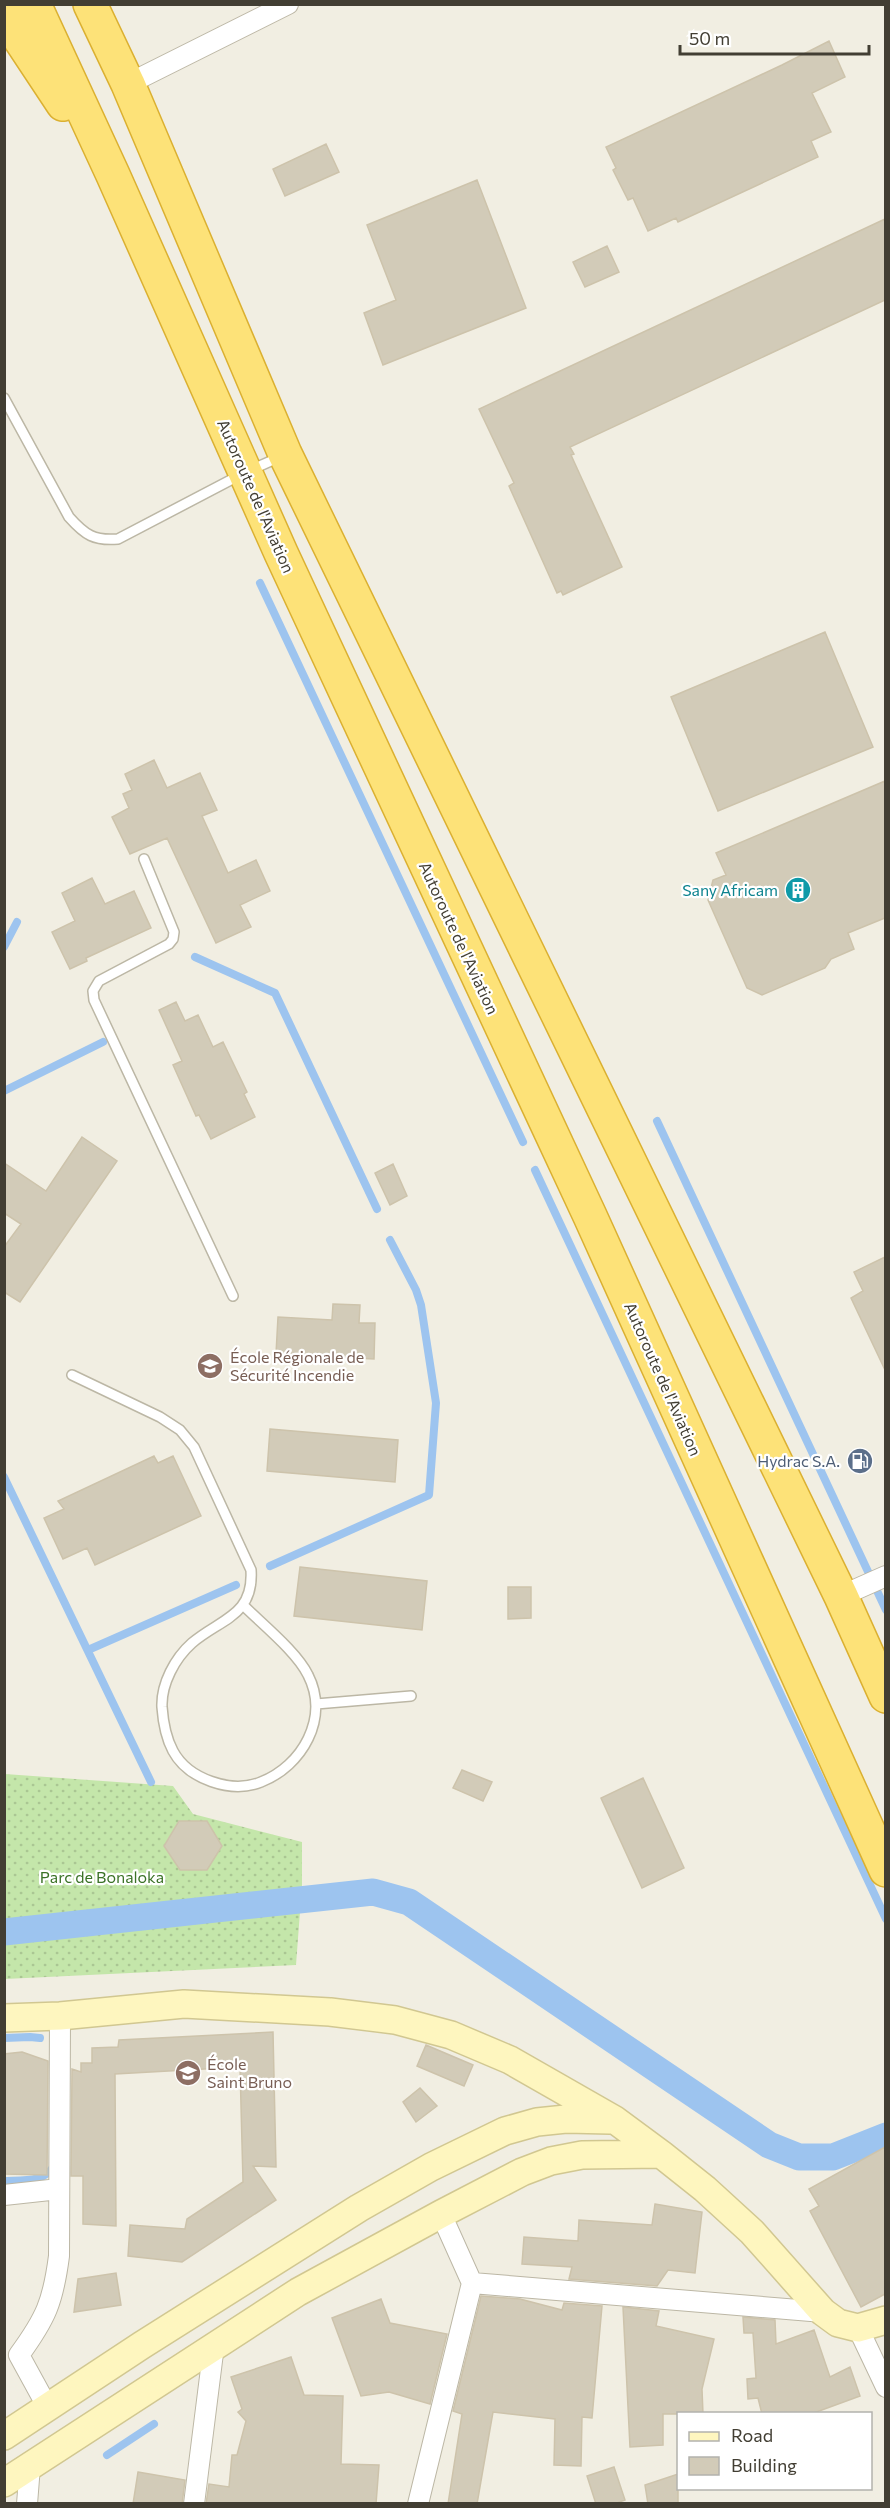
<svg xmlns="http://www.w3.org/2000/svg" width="890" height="2508" font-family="Commissioner,sans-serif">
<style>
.grass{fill:url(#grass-dots)}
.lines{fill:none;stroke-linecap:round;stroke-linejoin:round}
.stream{stroke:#9dc4ef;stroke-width:8}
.canal{stroke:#9dc4ef;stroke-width:27}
.building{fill:#d2cbb8;stroke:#cdc3ab;stroke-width:1.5}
.service-casing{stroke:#bcb7a5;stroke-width:12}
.minor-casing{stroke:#bcb7a5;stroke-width:22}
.secondary-casing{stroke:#d1c791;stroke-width:30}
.trunk-casing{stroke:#dbb031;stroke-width:36}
.service{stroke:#fff;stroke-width:9}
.minor{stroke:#fff;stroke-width:20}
.secondary{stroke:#fef6bf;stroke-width:27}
.trunk{stroke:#fde278;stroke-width:33}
.labels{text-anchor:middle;stroke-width:4.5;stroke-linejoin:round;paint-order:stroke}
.street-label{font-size:16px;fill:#423e33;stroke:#fff}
.culture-label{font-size:16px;fill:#0d838f;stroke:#fff;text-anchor:end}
.education-label{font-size:16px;fill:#785e54;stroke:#fff;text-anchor:start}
.service-label{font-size:16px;fill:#4e5e75;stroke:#fff;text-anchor:end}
.park-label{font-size:16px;fill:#3b7227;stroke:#fff}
</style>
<defs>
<pattern id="grass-dots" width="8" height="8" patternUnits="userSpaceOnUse" patternTransform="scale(1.5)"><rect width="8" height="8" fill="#c4e6aa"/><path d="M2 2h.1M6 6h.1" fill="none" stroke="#aac693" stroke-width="1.8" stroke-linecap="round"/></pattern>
</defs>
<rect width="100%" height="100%" fill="#f1eee2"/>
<path class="grass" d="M 5,1774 L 173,1786 L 193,1814 L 302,1842 L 302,1885 L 296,1965 L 5,1979 Z"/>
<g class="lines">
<path class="stream" d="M 260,583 L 523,1142
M 4,947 L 17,922
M 195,957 L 275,993 L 377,1209
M 4,1091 L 103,1042
M 657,1121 L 886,1610
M 535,1170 L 886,1919
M 4,1477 L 151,1782
M 270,1566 L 429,1495 L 436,1403 L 421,1305 L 416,1290 L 390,1240
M 88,1650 L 236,1585
M 4,2038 L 30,2037 L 40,2038
M 4,2181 C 22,2180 46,2183 55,2164
M 107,2455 L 154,2424"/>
<path class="canal" d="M 4,1932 L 373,1892 L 409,1902 L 769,2145 L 799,2157 L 833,2157 L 886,2136"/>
</g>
<path class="building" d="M 829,41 L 845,77 L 812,93 L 831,132 L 811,141 L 818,157 L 678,222 L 676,218 L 648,231 L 633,198 L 628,200 L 613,170 L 616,168 L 606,147 L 782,65 Z
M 326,144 L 339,172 L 285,196 L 273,169 Z
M 477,180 L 526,308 L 383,365 L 364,313 L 396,300 L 367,225 Z
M 885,219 L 885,300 L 570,447 L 574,454 L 571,455 L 622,567 L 563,595 L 561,591 L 557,593 L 509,486 L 514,483 L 479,409 Z
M 607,246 L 619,272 L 585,287 L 573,262 Z
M 825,632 L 873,747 L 718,811 L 671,697 Z
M 154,760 L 167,788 L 200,773 L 217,810 L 202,816 L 228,873 L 256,860 L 270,891 L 240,905 L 251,927 L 216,943 L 167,838 L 130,854 L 112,817 L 129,808 L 123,794 L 132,790 L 125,774 Z
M 885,781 L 885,918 L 848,933 L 854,949 L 831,959 L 825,968 L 762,995 L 747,988 L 708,900 L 713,880 L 726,875 L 716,853 Z
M 92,878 L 105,904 L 134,891 L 151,928 L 86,958 L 87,961 L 70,969 L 52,932 L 75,921 L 62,893 Z
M 176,1002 L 185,1021 L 198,1015 L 213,1047 L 223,1042 L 247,1092 L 244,1094 L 255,1117 L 211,1139 L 199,1115 L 196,1116 L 173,1065 L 182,1061 L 159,1010 Z
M 82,1137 L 117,1161 L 20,1302 L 4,1292 L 4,1247 L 21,1224 L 4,1213 L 4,1163 L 46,1191 Z
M 393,1164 L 407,1196 L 390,1205 L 375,1173 Z
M 885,1257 L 885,1370 L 851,1298 L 863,1291 L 854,1272 Z
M 333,1304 L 360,1305 L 359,1323 L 375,1323 L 374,1359 L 276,1354 L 278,1317 L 332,1320 Z
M 270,1429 L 398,1440 L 395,1482 L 267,1471 Z
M 154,1456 L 158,1463 L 173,1456 L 201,1516 L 95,1565 L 87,1548 L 63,1559 L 44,1518 L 64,1509 L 58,1501 Z
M 300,1567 L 427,1581 L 422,1630 L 294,1616 Z
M 508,1587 L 531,1587 L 531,1618 L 508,1619 Z
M 462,1770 L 492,1782 L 483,1801 L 453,1788 Z
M 643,1778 L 684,1868 L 642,1888 L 601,1798 Z
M 179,1821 L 207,1821 L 222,1846 L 207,1870 L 180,1870 L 164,1846 Z
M 273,2032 L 276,2167 L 253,2166 L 276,2200 L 182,2262 L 128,2256 L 130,2225 L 185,2229 L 187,2219 L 243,2182 L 240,2067 L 115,2074 L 116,2226 L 83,2224 L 83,2176 L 71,2176 L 72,2069 L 81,2072 L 81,2063 L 92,2063 L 92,2048 L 118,2047 L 119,2040 Z
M 426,2045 L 473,2065 L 464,2086 L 417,2066 Z
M 22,2052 L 48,2061 L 47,2175 L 4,2174 L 4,2054 Z
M 420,2088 L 437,2106 L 416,2122 L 403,2102 Z
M 885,2147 L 885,2294 L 861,2307 L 810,2211 L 819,2206 L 809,2189 Z
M 655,2204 L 702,2212 L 695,2273 L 668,2270 L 657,2286 L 569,2279 L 572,2267 L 522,2264 L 524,2237 L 578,2241 L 579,2220 L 652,2225 Z
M 116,2273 L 121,2305 L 74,2312 L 78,2279 Z
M 481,2296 L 520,2299 L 562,2310 L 564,2303 L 602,2306 L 592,2418 L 582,2417 L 581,2466 L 554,2465 L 555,2419 L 493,2412 L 477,2504 L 448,2504 L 462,2414 L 453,2411 Z
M 381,2299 L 390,2323 L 447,2334 L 430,2404 L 389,2392 L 361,2396 L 332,2318 Z
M 623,2307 L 659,2311 L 656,2326 L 714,2339 L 702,2389 L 703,2414 L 663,2414 L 663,2445 L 630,2447 Z
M 743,2317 L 775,2320 L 776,2344 L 814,2330 L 830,2377 L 850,2367 L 860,2396 L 811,2414 L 762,2414 L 758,2398 L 748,2399 L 747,2379 L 756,2378 L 753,2333 L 744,2333 Z
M 291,2357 L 304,2395 L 343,2396 L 341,2464 L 379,2465 L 376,2504 L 206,2504 L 209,2484 L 229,2487 L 232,2455 L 237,2455 L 246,2421 L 238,2412 L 242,2409 L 231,2377 Z
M 614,2467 L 625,2500 L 614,2504 L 596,2504 L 587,2476 Z
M 138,2472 L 185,2480 L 182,2504 L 133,2504 Z
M 678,2474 L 678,2504 L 648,2504 L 645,2485 Z"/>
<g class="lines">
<g class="service-casing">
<path id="service" d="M 4,398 L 69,517 C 85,535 94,541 118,539 L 246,472 L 280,457
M 144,859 L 174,932 L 173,939 L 169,944 L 99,981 L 93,991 L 94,1000 L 233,1296
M 72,1375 L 160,1417 L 180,1430 L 194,1447 L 251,1570 C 254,1616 220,1619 192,1643 C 175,1658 161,1684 162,1707 C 163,1721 166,1738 173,1751 C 188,1779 231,1794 261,1782 C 302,1766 330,1718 308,1675 C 297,1652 262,1624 243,1605
M 316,1704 L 411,1696"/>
</g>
<g class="minor-casing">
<path id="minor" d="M 128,84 L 288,4
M 841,1596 L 886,1576
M 4,2195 L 59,2189
M 472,2283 L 823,2312
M 858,2328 L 886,2387
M 48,2408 L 19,2355 C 46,2318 53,2302 59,2256 L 60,2016
M 27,2504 L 30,2466
M 194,2504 L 214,2345
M 418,2504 L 472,2283 L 441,2214"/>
</g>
<g class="secondary-casing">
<path id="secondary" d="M 4,2018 L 60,2016 L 184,2004 L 330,2012 L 395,2020 L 451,2035 L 510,2060 L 615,2120 L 661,2154 L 705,2189 L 752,2232 L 823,2312 L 838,2323 L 858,2328 L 886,2320
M 4,2436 L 142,2345 L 359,2208 L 431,2167 L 505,2131 L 537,2122 L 566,2119 L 610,2120
M 4,2483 L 298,2292 L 441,2214 L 522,2172 L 551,2161 L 582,2155 L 661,2154"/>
</g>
<g class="trunk-casing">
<path id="trunk" d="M 34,4 L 113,175 L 281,553 L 590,1216 L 886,1870
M 90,4 L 128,84 L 285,454 L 841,1596 L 886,1696
M 4,15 L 63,104"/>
</g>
<use href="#service" class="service"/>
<use href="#minor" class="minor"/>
<use href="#secondary" class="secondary"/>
<use href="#trunk" class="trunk"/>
</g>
<defs>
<g id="building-disc" transform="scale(1.35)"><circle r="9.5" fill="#0f9aa8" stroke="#fff"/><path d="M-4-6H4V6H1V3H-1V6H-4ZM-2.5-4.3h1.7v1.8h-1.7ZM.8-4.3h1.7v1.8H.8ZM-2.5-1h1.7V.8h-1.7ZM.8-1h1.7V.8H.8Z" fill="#fff"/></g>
<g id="school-disc" transform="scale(1.35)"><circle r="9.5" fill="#8d6e63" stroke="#fff"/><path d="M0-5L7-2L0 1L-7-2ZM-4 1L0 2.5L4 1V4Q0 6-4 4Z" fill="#fff"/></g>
<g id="fuel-disc" transform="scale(1.35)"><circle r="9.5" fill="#5c6f8a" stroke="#fff"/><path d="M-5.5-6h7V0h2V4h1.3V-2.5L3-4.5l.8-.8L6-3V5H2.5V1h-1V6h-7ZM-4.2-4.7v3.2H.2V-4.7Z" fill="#fff"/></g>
</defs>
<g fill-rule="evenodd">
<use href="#building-disc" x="798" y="890"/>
<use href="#school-disc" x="210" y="1366"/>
<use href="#fuel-disc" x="860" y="1461"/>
<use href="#school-disc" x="188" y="2073"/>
</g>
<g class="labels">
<g class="street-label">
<text transform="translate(256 496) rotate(66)" y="6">Autoroute de l'Aviation</text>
<text transform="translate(459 938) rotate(65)" y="6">Autoroute de l'Aviation</text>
<text transform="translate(663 1379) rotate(66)" y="6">Autoroute de l'Aviation</text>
</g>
<g class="culture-label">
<text x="778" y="896">Sany Africam</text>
</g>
<g class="education-label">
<text x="230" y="1363">École Régionale de<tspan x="230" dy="18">Sécurité Incendie</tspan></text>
<text x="207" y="2070">École<tspan x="207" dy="18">Saint Bruno</tspan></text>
</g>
<g class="service-label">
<text x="840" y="1467">Hydrac S.A.</text>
</g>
<g class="park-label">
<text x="102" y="1883">Parc de Bonaloka</text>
</g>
</g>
<rect width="890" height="2508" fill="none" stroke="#423e33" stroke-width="12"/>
<rect x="677" y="2412" width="195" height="78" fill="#ffffff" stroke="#b3b2ad" stroke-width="1.5"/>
<rect x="689" y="2432" width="30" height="9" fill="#fef6bf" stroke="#b3b2ad" stroke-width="1.5"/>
<text x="731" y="2442" font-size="18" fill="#423e33">Road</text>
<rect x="689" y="2457" width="30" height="18" fill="#d2cbb8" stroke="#b3b2ad" stroke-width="1.5"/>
<text x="731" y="2472" font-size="18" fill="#423e33">Building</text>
<path d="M680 45v9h189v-9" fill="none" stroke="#423e33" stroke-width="3"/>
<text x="689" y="45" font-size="18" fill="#423e33" stroke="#ffffff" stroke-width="4.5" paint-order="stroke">50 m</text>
</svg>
